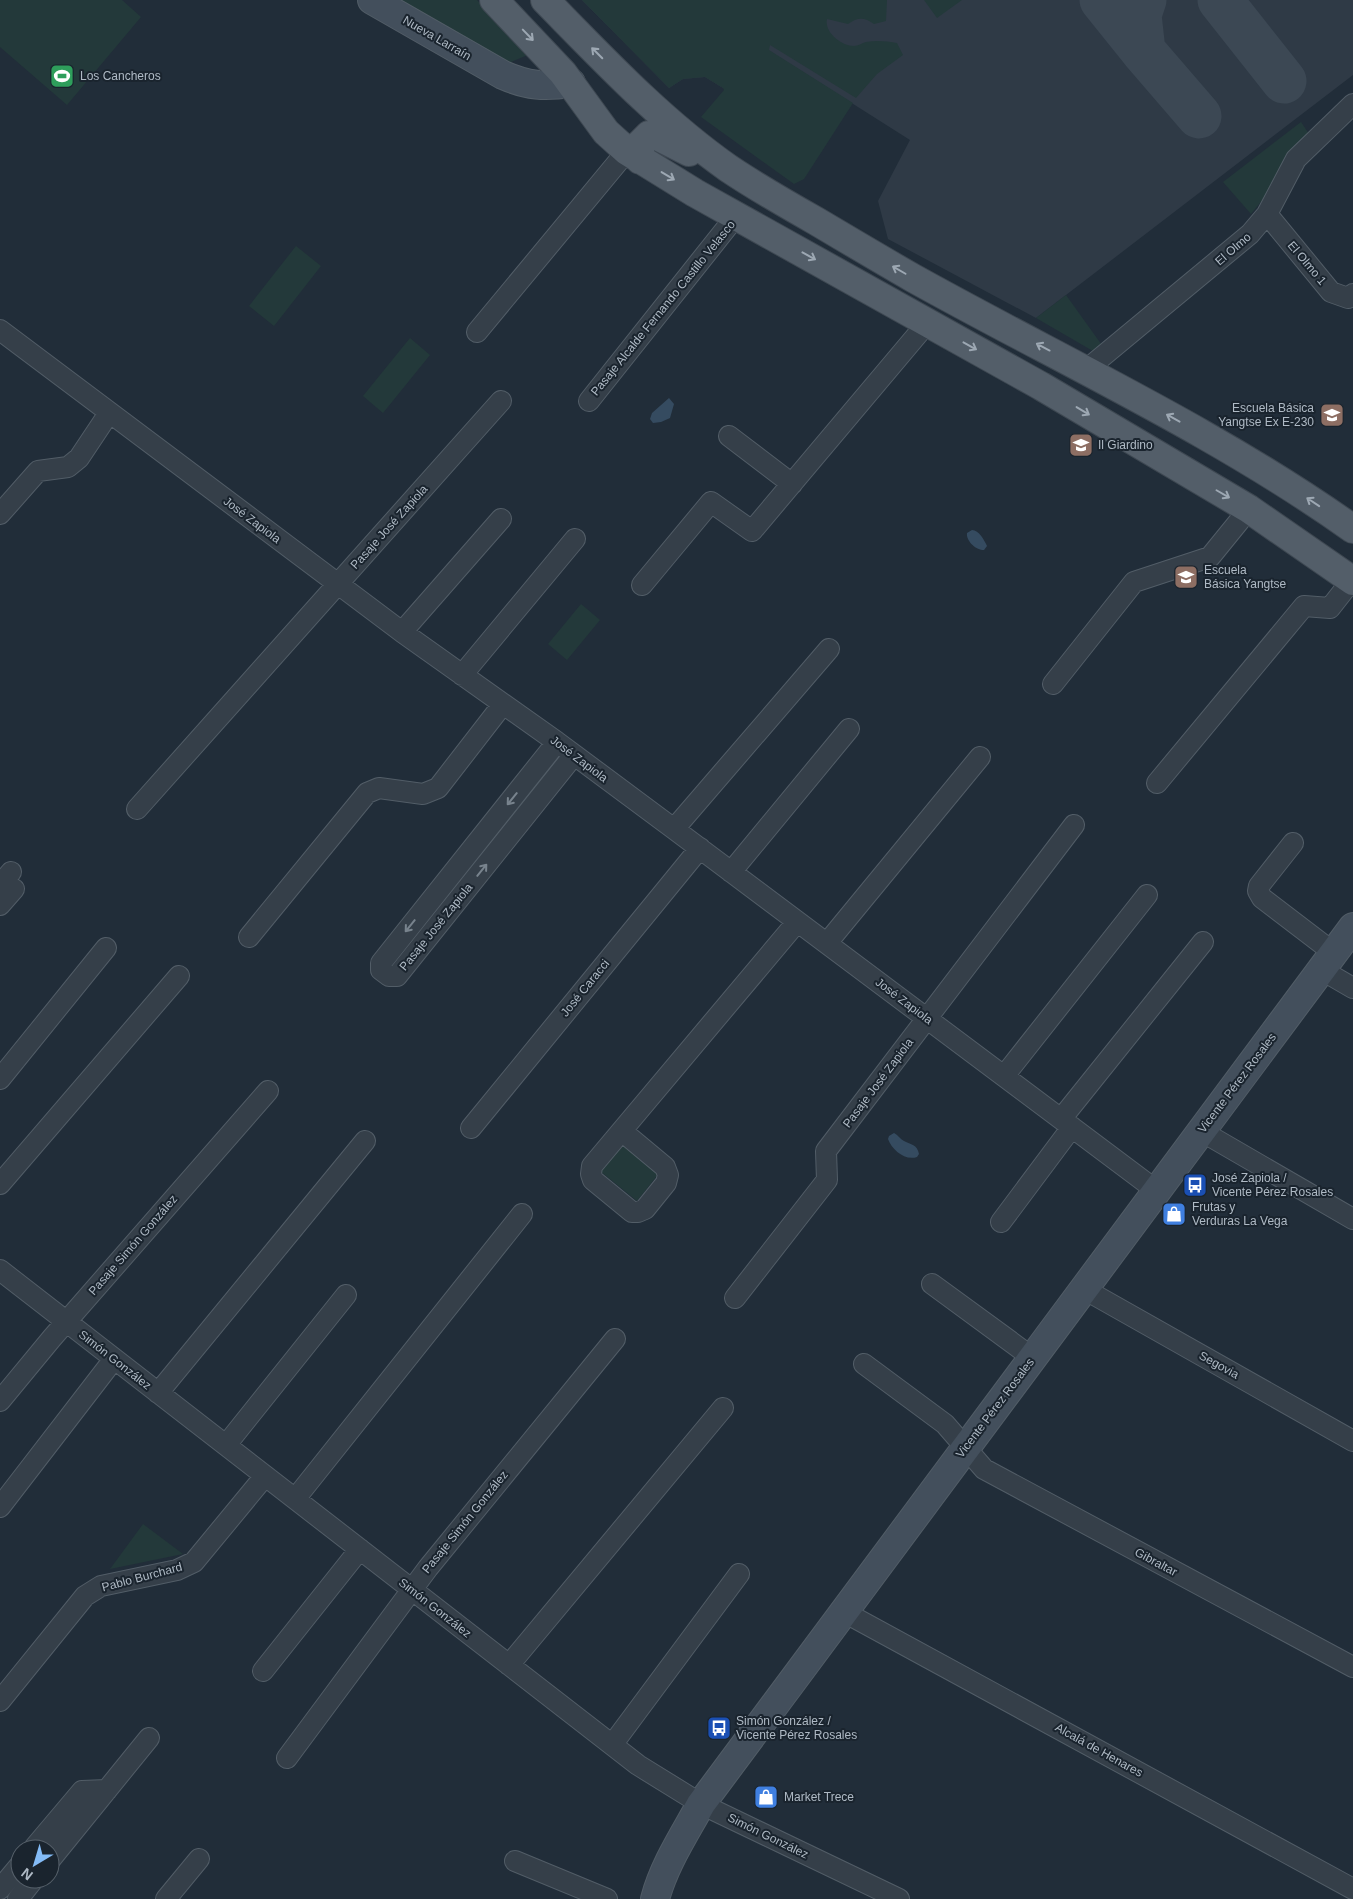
<svg xmlns="http://www.w3.org/2000/svg" width="1353" height="1899" font-family="Helvetica,sans-serif">
<style>
.airport{fill:#2f3a46}
.green{fill:#23393a}
.water{fill:#354b60}
.lines{fill:none;stroke-linecap:round;stroke-linejoin:round}
.taxiway{stroke:#3c4854;stroke-width:45}
.street-casing{stroke:#525d67;stroke-width:22}
.secondary-casing{stroke:#525d67;stroke-width:30}
.primary-casing{stroke:#3e4852;stroke-width:30}
.street{stroke:#353f49;stroke-width:20}
.secondary{stroke:#434f5c;stroke-width:28}
.primary{stroke:#535e69;stroke-width:28}
.oneway{stroke:#9da8b3}
.oneway2{stroke:#78838d}
.labels{text-anchor:middle;stroke-width:4;stroke-linejoin:round;paint-order:stroke}
.street-label{font-size:12px;fill:#afbac5;stroke:#1a242e}
.poi-label{font-size:12px;fill:#afbac5;stroke:#1a242e;text-anchor:start}
</style>
<rect width="100%" height="100%" fill="#212d39"/>
<path class="airport" d="M 582,0 L 1353,0 L 1353,75 L 1036,318 L 888,239 L 878,201 L 910,140 L 768,50 L 723,88 L 705,77 L 683,79 L 669,88 Z"/>
<path class="green" d="M 0,0 L 122,0 L 141,17 L 67,105 L 0,47 Z
M 389,0 L 477,0 L 530,54 L 504,65 Z
M 582,0 L 887,0 L 886,21 L 874,24 C 864,17 858,17 848,24 L 827,19 C 824,32 841,46 854,46 C 858,46 862,43 866,42 C 876,40 887,41 897,43 L 903,55 L 877,74 L 856,98 L 770,45 L 769,50 L 853,103 L 804,179 L 794,184 L 701,117 L 724,90 L 723,88 L 705,77 L 683,79 L 669,88 Z
M 924,0 L 962,0 L 937,18 Z
M 1301,122 L 1309,134 L 1285,158 L 1264,198 L 1251,214 L 1223,182 Z
M 296,246 L 321,266 L 274,326 L 249,306 Z
M 1066,295 L 1104,348 L 1098,354 L 1036,318 Z
M 410,338 L 430,355 L 383,413 L 363,396 Z
M 581,604 L 600,620 L 567,660 L 548,644 Z
M 623,1143 L 660,1172 L 637,1201 L 600,1171 Z
M 143,1524 L 183,1554 L 110,1569 Z"/>
<path class="water" d="M 669,398 L 674,404 L 670,418 L 661,422 L 653,423 L 650,419 L 652,413 Z
M 972,530 C 979,530 984,540 987,546 L 984,550 C 976,550 966,541 967,533 Z
M 894,1133 C 898,1135 900,1139 904,1141 C 911,1145 917,1144 919,1154 L 917,1157 C 905,1161 892,1150 888,1139 L 889,1136 Z"/>
<g class="lines">
<path class="taxiway" d="M 1102,0 L 1143,51
M 1144,0 L 1139,15 L 1143,51 L 1199,116
M 1220,0 L 1284,81"/>
<g class="street-casing">
<path id="street" d="M 1267,214 L 1331,292 L 1348,298 L 1353,294
M 0,330 L 402,632 L 557,742 L 674,829 L 1157,1191
M 477,332 L 627,151
M 1086,370 L 1250,234 L 1267,214 L 1296,159 L 1353,104
M 589,401 L 736,216
M 729,436 L 792,484
M 0,514 L 38,471 L 68,467 L 79,458 L 109,413
M 642,585 L 711,502 L 752,531 L 928,322
M 402,632 L 501,519
M 462,675 L 575,539
M 1053,684 L 1134,582 L 1210,557 L 1249,509
M 557,742 L 381,963 L 381,970 L 389,976 L 397,976 L 574,755
M 1157,783 L 1304,606 L 1330,608 L 1352,580
M 137,809 L 501,401
M 674,829 L 829,649
M 1293,843 L 1259,886 L 1258,891 L 1262,898 L 1334,953
M 731,872 L 849,729
M 0,885 L 11,872
M 0,905 L 14,889
M 249,937 L 367,793 L 379,788 L 423,794 L 438,788 L 503,704
M 827,943 L 980,757
M 1322,970 L 1353,988
M 1004,1076 L 1147,895
M 0,1079 L 106,948
M 1061,1119 L 1203,942
M 471,1128 L 700,848
M 1201,1131 L 1353,1219
M 623,1132 L 665,1167 L 668,1175 L 666,1183 L 645,1209 L 638,1212 L 632,1212 L 593,1180 L 591,1174 L 592,1166 L 797,922
M 0,1184 L 179,976
M 1001,1222 L 1072,1127
M 0,1270 L 638,1765 L 701,1804 L 899,1899
M 932,1284 L 1033,1358
M 1084,1289 L 1353,1441
M 735,1298 L 827,1180 L 826,1151 L 1074,825
M 864,1364 L 945,1424 L 984,1469 L 1353,1667
M 158,1393 L 365,1141
M 0,1401 L 52,1338 L 268,1091
M 226,1445 L 346,1295
M 295,1499 L 522,1214
M 0,1507 L 114,1359
M 844,1612 L 1353,1889
M 509,1665 L 723,1408
M 263,1671 L 360,1549
M 0,1701 L 85,1596 L 101,1586 L 177,1570 L 194,1562 L 265,1476
M 612,1745 L 739,1574
M 287,1758 L 428,1568 L 615,1339
M 33,1849 L 82,1791 L 107,1790
M 50,1860 L 149,1738
M 515,1861 L 607,1899
M 0,1889 L 20,1865
M 18,1899 L 34,1879
M 166,1899 L 199,1859"/>
</g>
<g class="secondary-casing">
<path id="secondary" d="M 372,0 L 503,75 C 528,86 544,87 571,83
M 655,1899 C 664,1865 684,1835 701,1804 L 1353,927"/>
</g>
<g class="primary-casing">
<path id="primary" d="M 494,0 L 563,73 L 606,132 L 627,151 L 695,193 L 1041,386 L 1249,509 L 1353,581
M 545,0 C 603,59 660,120 728,168 C 756,187 786,204 816,221 C 848,240 880,259 913,278 C 1060,360 1215,431 1353,529
M 640,160 L 640,144 L 649,135 L 655,135 L 689,152"/>
</g>
<use href="#street" class="street"/>
<use href="#secondary" class="secondary"/>
<use href="#primary" class="primary"/>
</g>
<defs><path id="oneway-shaft" d="M-6 0H5M1.5-3L5.5 0L1.5 3" fill="none" stroke-width="1.6" stroke-linecap="round" stroke-linejoin="round" transform="scale(1.25)"/></defs>
<g class="oneway">
<use href="#oneway-shaft" transform="translate(528 35) rotate(46)"/>
<use href="#oneway-shaft" transform="translate(597 53) rotate(-135)"/>
<use href="#oneway-shaft" transform="translate(668 176) rotate(31)"/>
<use href="#oneway-shaft" transform="translate(809 256) rotate(29)"/>
<use href="#oneway-shaft" transform="translate(899 270) rotate(-150)"/>
<use href="#oneway-shaft" transform="translate(970 346) rotate(29)"/>
<use href="#oneway-shaft" transform="translate(1043 347) rotate(-152)"/>
<use href="#oneway-shaft" transform="translate(1083 411) rotate(31)"/>
<use href="#oneway-shaft" transform="translate(1173 418) rotate(-151)"/>
<use href="#oneway-shaft" transform="translate(1223 494) rotate(30)"/>
<use href="#oneway-shaft" transform="translate(1313 502) rotate(-146)"/>
</g>
<g class="oneway2">
<use href="#oneway-shaft" transform="translate(512 799) rotate(129)"/>
<use href="#oneway-shaft" transform="translate(482 870) rotate(-51)"/>
<use href="#oneway-shaft" transform="translate(410 926) rotate(129)"/>
</g>
<defs>
<g id="stadium-square" transform="scale(1.25)"><rect x="-9" y="-9" width="18" height="18" rx="4" fill="#2e9e5b" stroke="#1a242e"/><path d="M0-5a6.5 5 0 1 0 0 10a6.5 5 0 1 0 0-10ZM-3.5-1.8h7v3.6h-7Z" fill="#fff"/></g>
<g id="school-square" transform="scale(1.25)"><rect x="-9" y="-9" width="18" height="18" rx="4" fill="#8d6e63" stroke="#1a242e"/><path d="M0-5L7-2L0 1L-7-2ZM-4 1L0 2.5L4 1V4Q0 6-4 4Z" fill="#fff"/></g>
<g id="bus-square" transform="scale(1.25)"><rect x="-9" y="-9" width="18" height="18" rx="4" fill="#1a4fb4" stroke="#1a242e"/><path d="M-5-6H5V4H4V6H2V4H-2V6H-4V4H-5ZM-3.5-4V0h7V-4ZM-3.5 1.2v1.5H-2V1.2ZM2 1.2v1.5H3.5V1.2Z" fill="#fff"/></g>
<g id="shop-square" transform="scale(1.25)"><rect x="-9" y="-9" width="18" height="18" rx="4" fill="#3f7fe0" stroke="#1a242e"/><path d="M-5-2.5h2.3a2.7 3.5 0 0 1 5.4 0H5L5.5 6h-11ZM-1.5-2.5h3a1.5 2.3 0 0 0-3 0Z" fill="#fff"/></g>
</defs>
<g fill-rule="evenodd">
<use href="#stadium-square" x="62" y="76"/>
<use href="#school-square" x="1332" y="415"/>
<use href="#school-square" x="1081" y="445"/>
<use href="#school-square" x="1186" y="577"/>
<use href="#bus-square" x="1195" y="1185"/>
<use href="#shop-square" x="1174" y="1214"/>
<use href="#bus-square" x="719" y="1728"/>
<use href="#shop-square" x="766" y="1797"/>
</g>
<g class="labels">
<g class="street-label">
<text transform="translate(437 38) rotate(30)" y="4">Nueva Larraín</text>
<text transform="translate(1233 249) rotate(-41)" y="4">El Olmo</text>
<text transform="translate(1307 263) rotate(50)" y="4">El Olmo 1</text>
<text transform="translate(663 308) rotate(-51)" y="4">Pasaje Alcalde Fernando Castillo Velasco</text>
<text transform="translate(252 520) rotate(37)" y="4">José Zapiola</text>
<text transform="translate(389 527) rotate(-48)" y="4">Pasaje José Zapiola</text>
<text transform="translate(579 759) rotate(37)" y="4">José Zapiola</text>
<text transform="translate(436 927) rotate(-51)" y="4">Pasaje José Zapiola</text>
<text transform="translate(585 988) rotate(-51)" y="4">José Caracci</text>
<text transform="translate(904 1001) rotate(37)" y="4">José Zapiola</text>
<text transform="translate(878 1083) rotate(-53)" y="4">Pasaje José Zapiola</text>
<text transform="translate(1237 1083) rotate(-53)" y="4">Vicente Pérez Rosales</text>
<text transform="translate(133 1245) rotate(-49)" y="4">Pasaje Simón González</text>
<text transform="translate(115 1360) rotate(38)" y="4">Simón González</text>
<text transform="translate(1219 1365) rotate(29)" y="4">Segovia</text>
<text transform="translate(995 1408) rotate(-53)" y="4">Vicente Pérez Rosales</text>
<text transform="translate(465 1522) rotate(-51)" y="4">Pasaje Simón González</text>
<text transform="translate(1156 1562) rotate(28)" y="4">Gibraltar</text>
<text transform="translate(142 1577) rotate(-15)" y="4">Pablo Burchard</text>
<text transform="translate(435 1608) rotate(38)" y="4">Simón González</text>
<text transform="translate(1099 1750) rotate(29)" y="4">Alcalá de Henares</text>
<text transform="translate(768 1836) rotate(26)" y="4">Simón González</text>
</g>
<g class="poi-label">
<text x="80" y="80">Los Cancheros</text>
<text x="1314" y="412" text-anchor="end">Escuela Básica<tspan x="1314" dy="14">Yangtse Ex E-230</tspan></text>
<text x="1098" y="449">Il Giardino</text>
<text x="1204" y="574">Escuela<tspan x="1204" dy="14">Básica Yangtse</tspan></text>
<text x="1212" y="1182">José Zapiola /<tspan x="1212" dy="14">Vicente Pérez Rosales</tspan></text>
<text x="1192" y="1211">Frutas y<tspan x="1192" dy="14">Verduras La Vega</tspan></text>
<text x="736" y="1725">Simón González /<tspan x="736" dy="14">Vicente Pérez Rosales</tspan></text>
<text x="784" y="1801">Market Trece</text>
</g>
</g>
<g transform="translate(35 1864) rotate(218)"><circle r="24" fill="#1a242e" stroke="#56606a"/>
<path d="M0-4L9 19L0 12L-9 19Z" fill="#83bbf6"/>
<text y="-8" font-size="14" font-weight="bold" text-anchor="middle" fill="#afbac5">N</text>
</g>
</svg>
